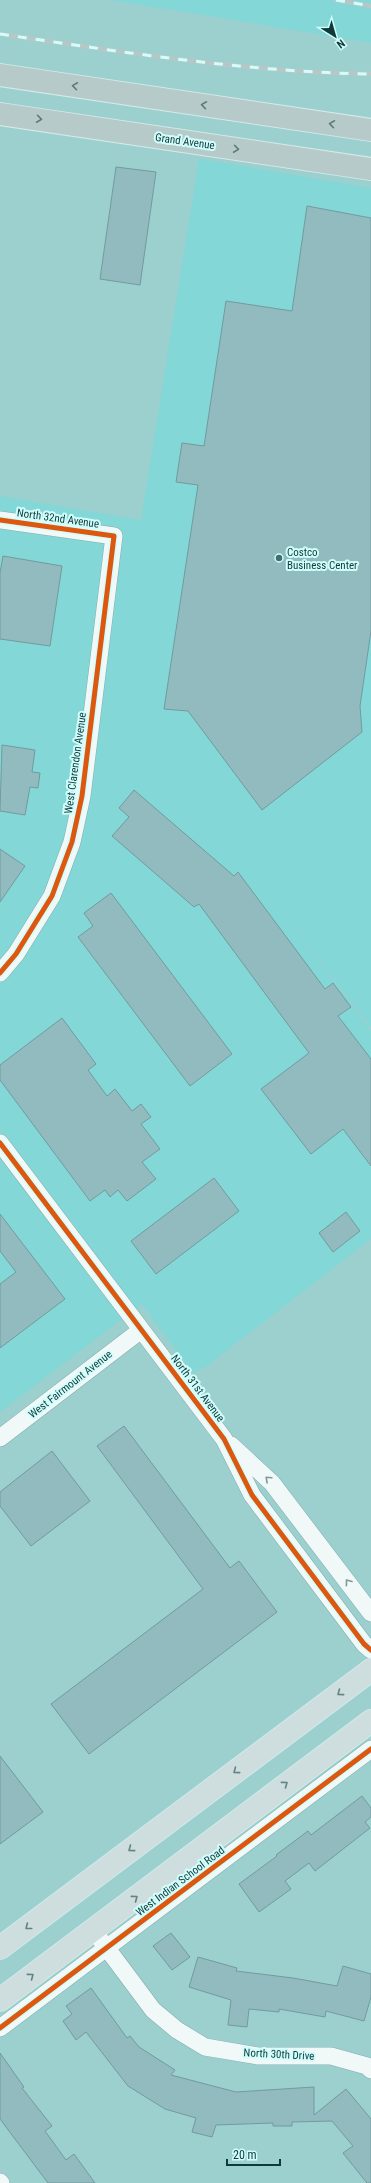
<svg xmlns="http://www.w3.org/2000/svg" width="371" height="2183" font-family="'Roboto Condensed',sans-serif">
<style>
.built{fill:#83d7d7}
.building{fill:#91bbbe;stroke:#719b9f}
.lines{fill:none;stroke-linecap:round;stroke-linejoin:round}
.minor-casing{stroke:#83adad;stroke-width:18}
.major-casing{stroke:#d2eae9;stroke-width:24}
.highway-casing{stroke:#d2eae9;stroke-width:24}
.minor{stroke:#f0f8f8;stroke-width:17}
.major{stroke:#cedddd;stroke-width:22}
.highway{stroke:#b7caca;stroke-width:22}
.rail-casing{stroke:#b7c7c6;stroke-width:4.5}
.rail{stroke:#d1fefd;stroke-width:3;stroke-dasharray:9;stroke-linecap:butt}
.cycleway-casing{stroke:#d1fefd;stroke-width:8}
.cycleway{stroke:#dd570e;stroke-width:5}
.oneway{stroke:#5b7b7b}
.oneway2{stroke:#809999}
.oneway3{stroke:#658383}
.poi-dot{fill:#416e6e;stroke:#d1fefd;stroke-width:1.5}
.labels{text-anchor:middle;stroke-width:4;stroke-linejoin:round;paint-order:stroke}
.street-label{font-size:11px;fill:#103a3a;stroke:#d1fefd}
.poi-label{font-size:11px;fill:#103a3a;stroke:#d1fefd;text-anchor:start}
</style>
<rect width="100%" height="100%" fill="#9bd0cf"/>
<path class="built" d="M 109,0 L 371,0 L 371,43 L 167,9 Z
M 199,159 L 371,188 L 371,1027 L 281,909 L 371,1030 L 371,1239 L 204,1368 L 193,1373 L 142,1304 L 0,1412 L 0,496 L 141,520 Z"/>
<path class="building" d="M 116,167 L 156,172 L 140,285 L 100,279 Z
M 307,206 L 371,218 L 371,631 L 360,706 L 362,732 L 262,810 L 188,711 L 164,709 L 198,485 L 176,482 L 182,443 L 204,446 L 226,301 L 292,311 Z
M 3,556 L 62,566 L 50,646 L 0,639 L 0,573 Z
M 2,745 L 35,750 L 32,772 L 40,773 L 38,788 L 30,787 L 25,815 L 0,811 Z
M 134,790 L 234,876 L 238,872 L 325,989 L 333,983 L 351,1007 L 338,1016 L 371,1059 L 371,1166 L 343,1129 L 311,1154 L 261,1089 L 309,1053 L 199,904 L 194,907 L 112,836 L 129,817 L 119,808 Z
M 0,849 L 25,866 L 0,902 Z
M 111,893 L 232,1054 L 190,1086 L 78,937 L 93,926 L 84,913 Z
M 62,1018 L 96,1064 L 88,1070 L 107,1096 L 115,1089 L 132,1111 L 141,1104 L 151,1117 L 141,1124 L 160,1149 L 142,1162 L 156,1179 L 127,1201 L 118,1190 L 110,1197 L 105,1190 L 90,1201 L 0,1080 L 0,1065 Z
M 214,1178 L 239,1211 L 156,1274 L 131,1241 Z
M 346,1212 L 360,1231 L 333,1252 L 319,1233 Z
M 0,1214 L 65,1299 L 0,1348 L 0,1284 L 16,1272 L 0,1251 Z
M 124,1426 L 230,1568 L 239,1561 L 277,1612 L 89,1754 L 51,1704 L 203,1589 L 97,1446 Z
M 52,1451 L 90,1501 L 31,1546 L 0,1506 L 0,1492 Z
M 0,1756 L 43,1812 L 0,1844 Z
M 362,1796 L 371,1808 L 371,1817 L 365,1822 L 370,1828 L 315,1871 L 309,1863 L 285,1881 L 291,1889 L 259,1912 L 239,1884 L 277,1856 L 276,1855 L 308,1831 L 311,1835 Z
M 171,1933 L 190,1957 L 172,1970 L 153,1946 Z
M 198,1957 L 237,1968 L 236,1971 L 293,1978 L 337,1986 L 343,1966 L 371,1974 L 371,1997 L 364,2021 L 326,2011 L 325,2017 L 279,2009 L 279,2012 L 249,2009 L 247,2027 L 228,2025 L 231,2000 L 189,1987 Z
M 91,1988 L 127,2038 L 130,2036 L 139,2047 L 175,2070 L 171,2075 L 236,2092 L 314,2087 L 314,2115 L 346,2089 L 371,2119 L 371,2183 L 367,2183 L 343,2153 L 353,2146 L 332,2121 L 292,2122 L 292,2126 L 273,2126 L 273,2123 L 216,2125 L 212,2137 L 192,2132 L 196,2118 L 165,2109 L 128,2086 L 86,2032 L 76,2040 L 63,2021 L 72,2014 L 66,2006 Z
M 0,2053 L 24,2087 L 22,2088 L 52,2126 L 45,2131 L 66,2160 L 74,2154 L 95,2183 L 48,2183 L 0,2119 Z"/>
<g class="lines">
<g class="minor-casing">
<path id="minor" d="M 0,520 L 114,536 L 82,796 L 72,842 L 52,896 L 16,954 L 0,973
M 0,1143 L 224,1439 L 252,1495 L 364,1644 L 371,1650
M 0,1438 L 141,1330
M 231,1445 L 272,1483 L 371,1613
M 100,1939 L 153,2010 L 177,2030 L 205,2047 L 258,2056 L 331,2056 L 367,2066 L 371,2070
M 0,2028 L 371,1749
M 0,2182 L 1,2183"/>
</g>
<g class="major-casing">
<path id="major" d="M 0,1948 L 371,1670
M 0,2000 L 371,1721"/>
</g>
<g class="highway-casing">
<path id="highway" d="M 0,75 L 371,130
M 0,114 L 371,169"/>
</g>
<use href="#minor" class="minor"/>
<use href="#major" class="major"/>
<use href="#highway" class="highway"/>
<g class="rail-casing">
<path id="rail" d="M 336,0 L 371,6
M 0,34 C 123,52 246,72 371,74"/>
</g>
<use href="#rail" class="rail"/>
<g class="cycleway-casing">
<path id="cycleway" d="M 0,520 L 114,536 L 82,796 L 72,842 L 52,896 L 16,954 L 0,973
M 0,1143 L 224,1439 L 252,1495 L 364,1644 L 371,1650
M 0,2028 L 371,1749"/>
</g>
<use href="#cycleway" class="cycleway"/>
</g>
<defs><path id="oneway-chevron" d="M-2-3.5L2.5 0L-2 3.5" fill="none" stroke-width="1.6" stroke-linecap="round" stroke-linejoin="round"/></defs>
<g class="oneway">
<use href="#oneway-chevron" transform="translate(75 86) rotate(-172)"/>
<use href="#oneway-chevron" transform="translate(204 105) rotate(-172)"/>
<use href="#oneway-chevron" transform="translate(39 119) rotate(8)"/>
<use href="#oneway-chevron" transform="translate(332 124) rotate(-172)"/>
<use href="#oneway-chevron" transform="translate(236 149) rotate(8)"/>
</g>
<g class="oneway2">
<use href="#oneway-chevron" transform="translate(268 1479) rotate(-137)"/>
<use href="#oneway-chevron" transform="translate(348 1582) rotate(-127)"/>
</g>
<g class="oneway3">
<use href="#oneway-chevron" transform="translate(340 1693) rotate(143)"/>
<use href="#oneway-chevron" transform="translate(236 1771) rotate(143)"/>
<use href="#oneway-chevron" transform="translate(285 1784) rotate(-36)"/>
<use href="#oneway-chevron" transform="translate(131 1849) rotate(143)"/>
<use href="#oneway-chevron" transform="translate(135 1898) rotate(-37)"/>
<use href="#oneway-chevron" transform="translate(28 1927) rotate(142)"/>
<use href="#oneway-chevron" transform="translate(31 1976) rotate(-37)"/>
</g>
<circle class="poi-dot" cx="279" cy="558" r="4"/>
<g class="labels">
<g class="street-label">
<text transform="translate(185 141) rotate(8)" y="4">Grand Avenue</text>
<text transform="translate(58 518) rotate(8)" y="4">North 32nd Avenue</text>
<text transform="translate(75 763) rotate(-82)" y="4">West Clarendon Avenue</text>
<text transform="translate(70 1384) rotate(-38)" y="4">West Fairmount Avenue</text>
<text transform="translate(198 1388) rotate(53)" y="4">North 31st Avenue</text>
<text transform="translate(180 1881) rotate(-37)" y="4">West Indian School Road</text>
<text transform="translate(279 2054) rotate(3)" y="4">North 30th Drive</text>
</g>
<g class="poi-label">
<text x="287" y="556">Costco<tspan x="287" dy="13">Business Center</tspan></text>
</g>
</g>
<g transform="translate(335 36) rotate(143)" stroke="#d1fefd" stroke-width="3" paint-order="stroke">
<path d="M0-3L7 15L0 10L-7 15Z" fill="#103a3a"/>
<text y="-6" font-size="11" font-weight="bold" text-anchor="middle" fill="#103a3a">N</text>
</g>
<path d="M227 2159v6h53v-6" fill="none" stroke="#103a3a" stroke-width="2"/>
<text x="233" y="2159" font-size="12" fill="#103a3a" stroke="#d1fefd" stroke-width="3" paint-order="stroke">20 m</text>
</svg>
